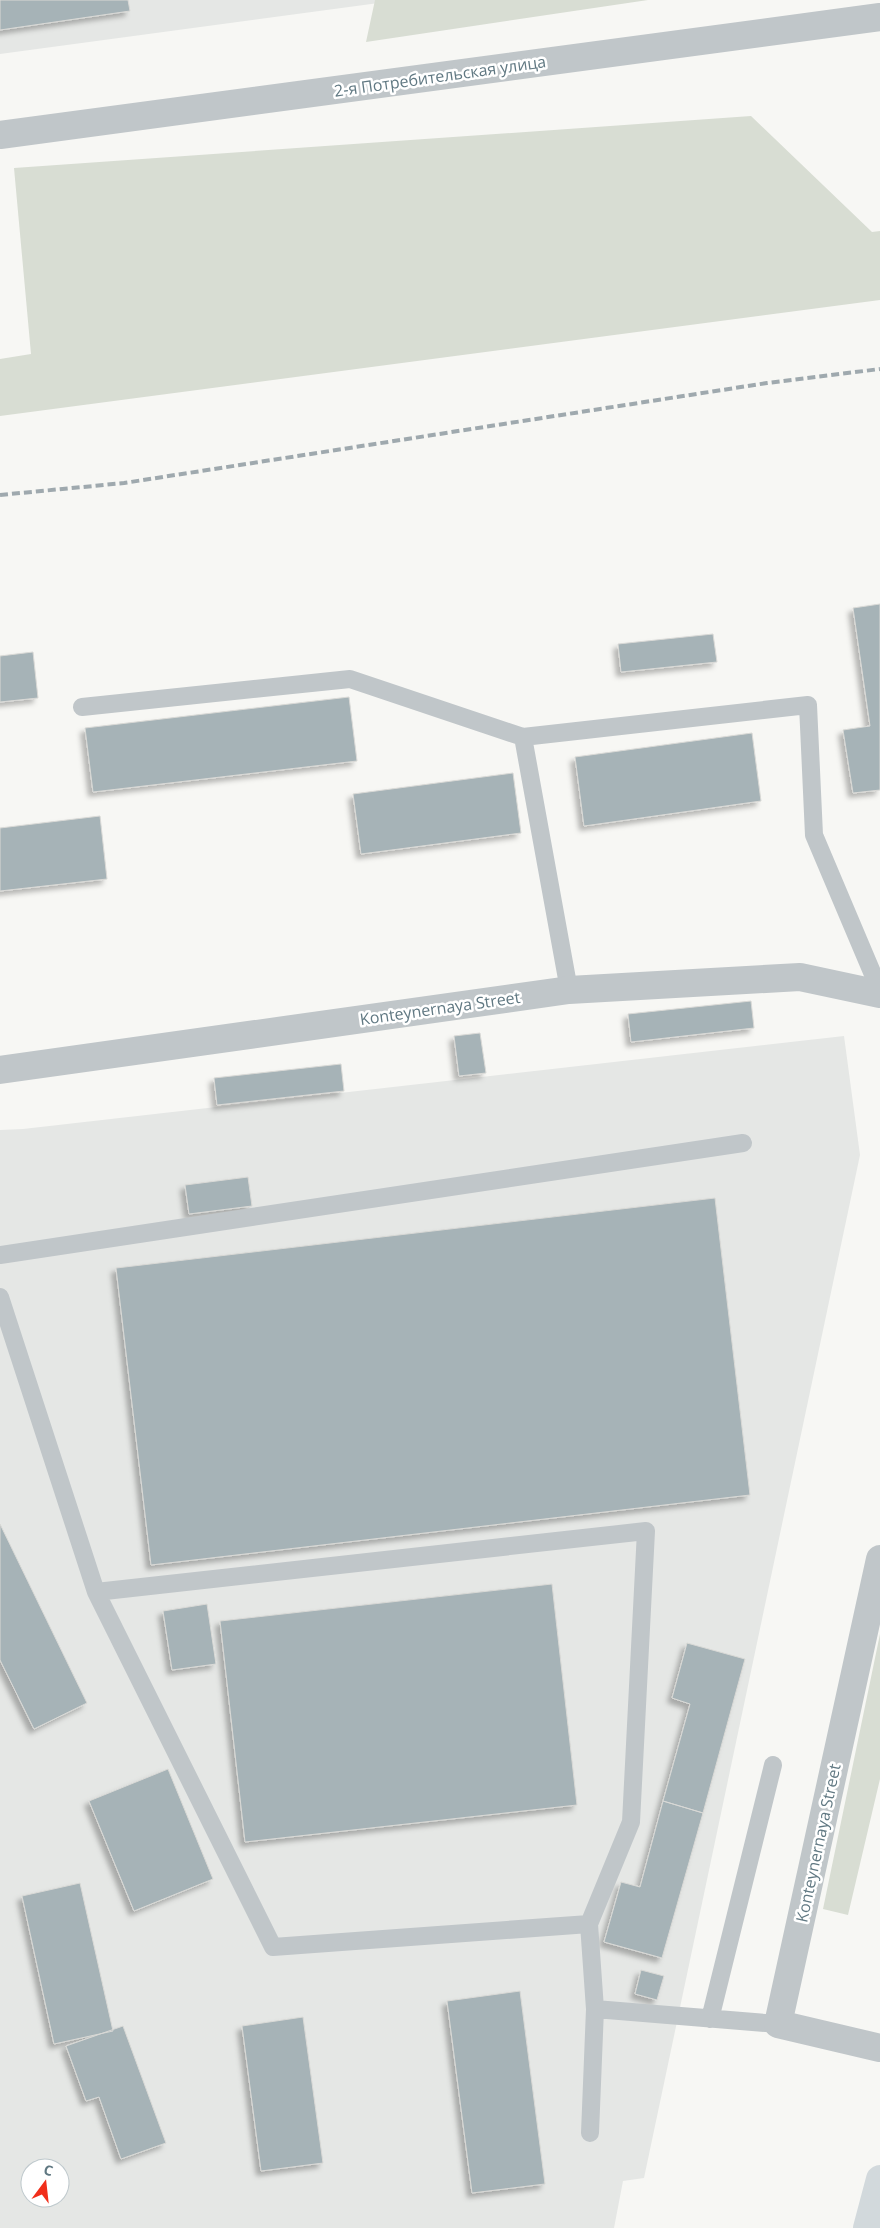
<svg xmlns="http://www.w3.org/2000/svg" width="880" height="2228" font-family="'Open Sans',sans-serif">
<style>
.built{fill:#e5e7e5;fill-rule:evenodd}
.green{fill:#d8ddd3}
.building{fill:#a6b3b7;stroke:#d9d9d6;filter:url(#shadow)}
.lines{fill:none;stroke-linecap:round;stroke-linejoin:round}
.service{stroke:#c0c6c9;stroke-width:18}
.minor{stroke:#c0c6c9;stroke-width:28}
.primary{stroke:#d2d9dc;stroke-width:28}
.rail{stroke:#9fa9ae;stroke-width:4;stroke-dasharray:8 4;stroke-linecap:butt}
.labels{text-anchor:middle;stroke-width:5;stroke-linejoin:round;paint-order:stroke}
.street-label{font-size:16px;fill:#607882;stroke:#fff}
</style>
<defs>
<filter id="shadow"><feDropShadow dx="-4.5" dy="4.5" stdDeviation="2.5" flood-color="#0004"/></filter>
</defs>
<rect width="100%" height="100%" fill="#f7f7f4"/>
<path class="built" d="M 0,0 L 401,0 L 0,54 Z
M 844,1036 L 860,1155 L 644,2178 L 623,2181 L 614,2228 L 0,2228 L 0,1130 L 23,1129 ZM 30,2168 L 60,2168 L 60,2198 L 30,2198 Z"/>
<path class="green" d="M 375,0 L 648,0 L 366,42 Z
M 751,116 L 872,232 L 880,231 L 880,300 L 0,416 L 0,359 L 31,354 L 14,168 Z
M 880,1634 L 880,1779 L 848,1915 L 823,1909 Z"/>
<path class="building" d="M 0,0 L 128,0 L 130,11 L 0,30 Z
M 880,604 L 880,790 L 853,793 L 843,730 L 870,726 L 853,608 Z
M 713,634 L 717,662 L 621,672 L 618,644 Z
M 33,652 L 38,698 L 0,702 L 0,656 Z
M 349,697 L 357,761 L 93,792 L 85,728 Z
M 752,733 L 761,801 L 584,826 L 575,757 Z
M 513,773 L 521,833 L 361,854 L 353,794 Z
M 100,816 L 107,879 L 0,891 L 0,828 Z
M 751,1001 L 754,1028 L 631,1042 L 628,1014 Z
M 480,1033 L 486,1073 L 459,1076 L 454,1036 Z
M 341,1064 L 344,1091 L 217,1105 L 214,1078 Z
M 248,1177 L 252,1206 L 189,1214 L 185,1185 Z
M 715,1198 L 750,1495 L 151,1565 L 116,1268 Z
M 0,1524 L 87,1703 L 34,1729 L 0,1660 Z
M 552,1584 L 577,1805 L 245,1842 L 220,1621 Z
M 207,1604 L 216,1664 L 172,1670 L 163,1611 Z
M 687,1643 L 745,1659 L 703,1813 L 663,1801 L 690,1704 L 672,1698 Z
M 168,1769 L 213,1879 L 134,1911 L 89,1801 Z
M 663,1801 L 703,1813 L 662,1958 L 604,1942 L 621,1882 L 640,1887 Z
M 80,1883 L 113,2031 L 54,2044 L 22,1896 Z
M 641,1970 L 664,1976 L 657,2000 L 635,1994 Z
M 520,1991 L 545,2184 L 472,2193 L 447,2001 Z
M 303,2017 L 323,2163 L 261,2171 L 242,2026 Z
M 123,2026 L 166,2143 L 121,2159 L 99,2097 L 86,2101 L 66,2046 Z"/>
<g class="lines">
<path class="service" d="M 82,707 L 350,679 L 523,737 L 808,705 L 814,835 L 880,991
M 523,737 L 569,990
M 0,1255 L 743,1143
M 0,1297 L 96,1592 L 646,1531 L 631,1822 L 589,1924 L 595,2009 L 778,2024
M 96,1592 L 273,1947 L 589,1924
M 710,2019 L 773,1765
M 590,2133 L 595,2009"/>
<path class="minor" d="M 0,135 L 880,17
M 0,1070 L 569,990 L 800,977 L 880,994
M 880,1559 L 778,2024 L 880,2048"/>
<path class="primary" d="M 867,2228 L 880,2179"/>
<path class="rail" d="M 0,495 L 124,483 L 767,383 L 880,369"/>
</g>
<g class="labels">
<g class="street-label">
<text transform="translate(440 76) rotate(-8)" y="6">2-я Потребительская улица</text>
<text transform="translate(440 1008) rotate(-8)" y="6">Konteynernaya Street</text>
<text transform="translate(818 1843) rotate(-78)" y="6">Konteynernaya Street</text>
</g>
</g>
<g transform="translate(45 2183) rotate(15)"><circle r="24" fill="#ffffff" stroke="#bfc9cd"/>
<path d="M0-4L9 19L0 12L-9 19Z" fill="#f12e1a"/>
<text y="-8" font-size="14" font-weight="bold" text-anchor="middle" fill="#607882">С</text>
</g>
</svg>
